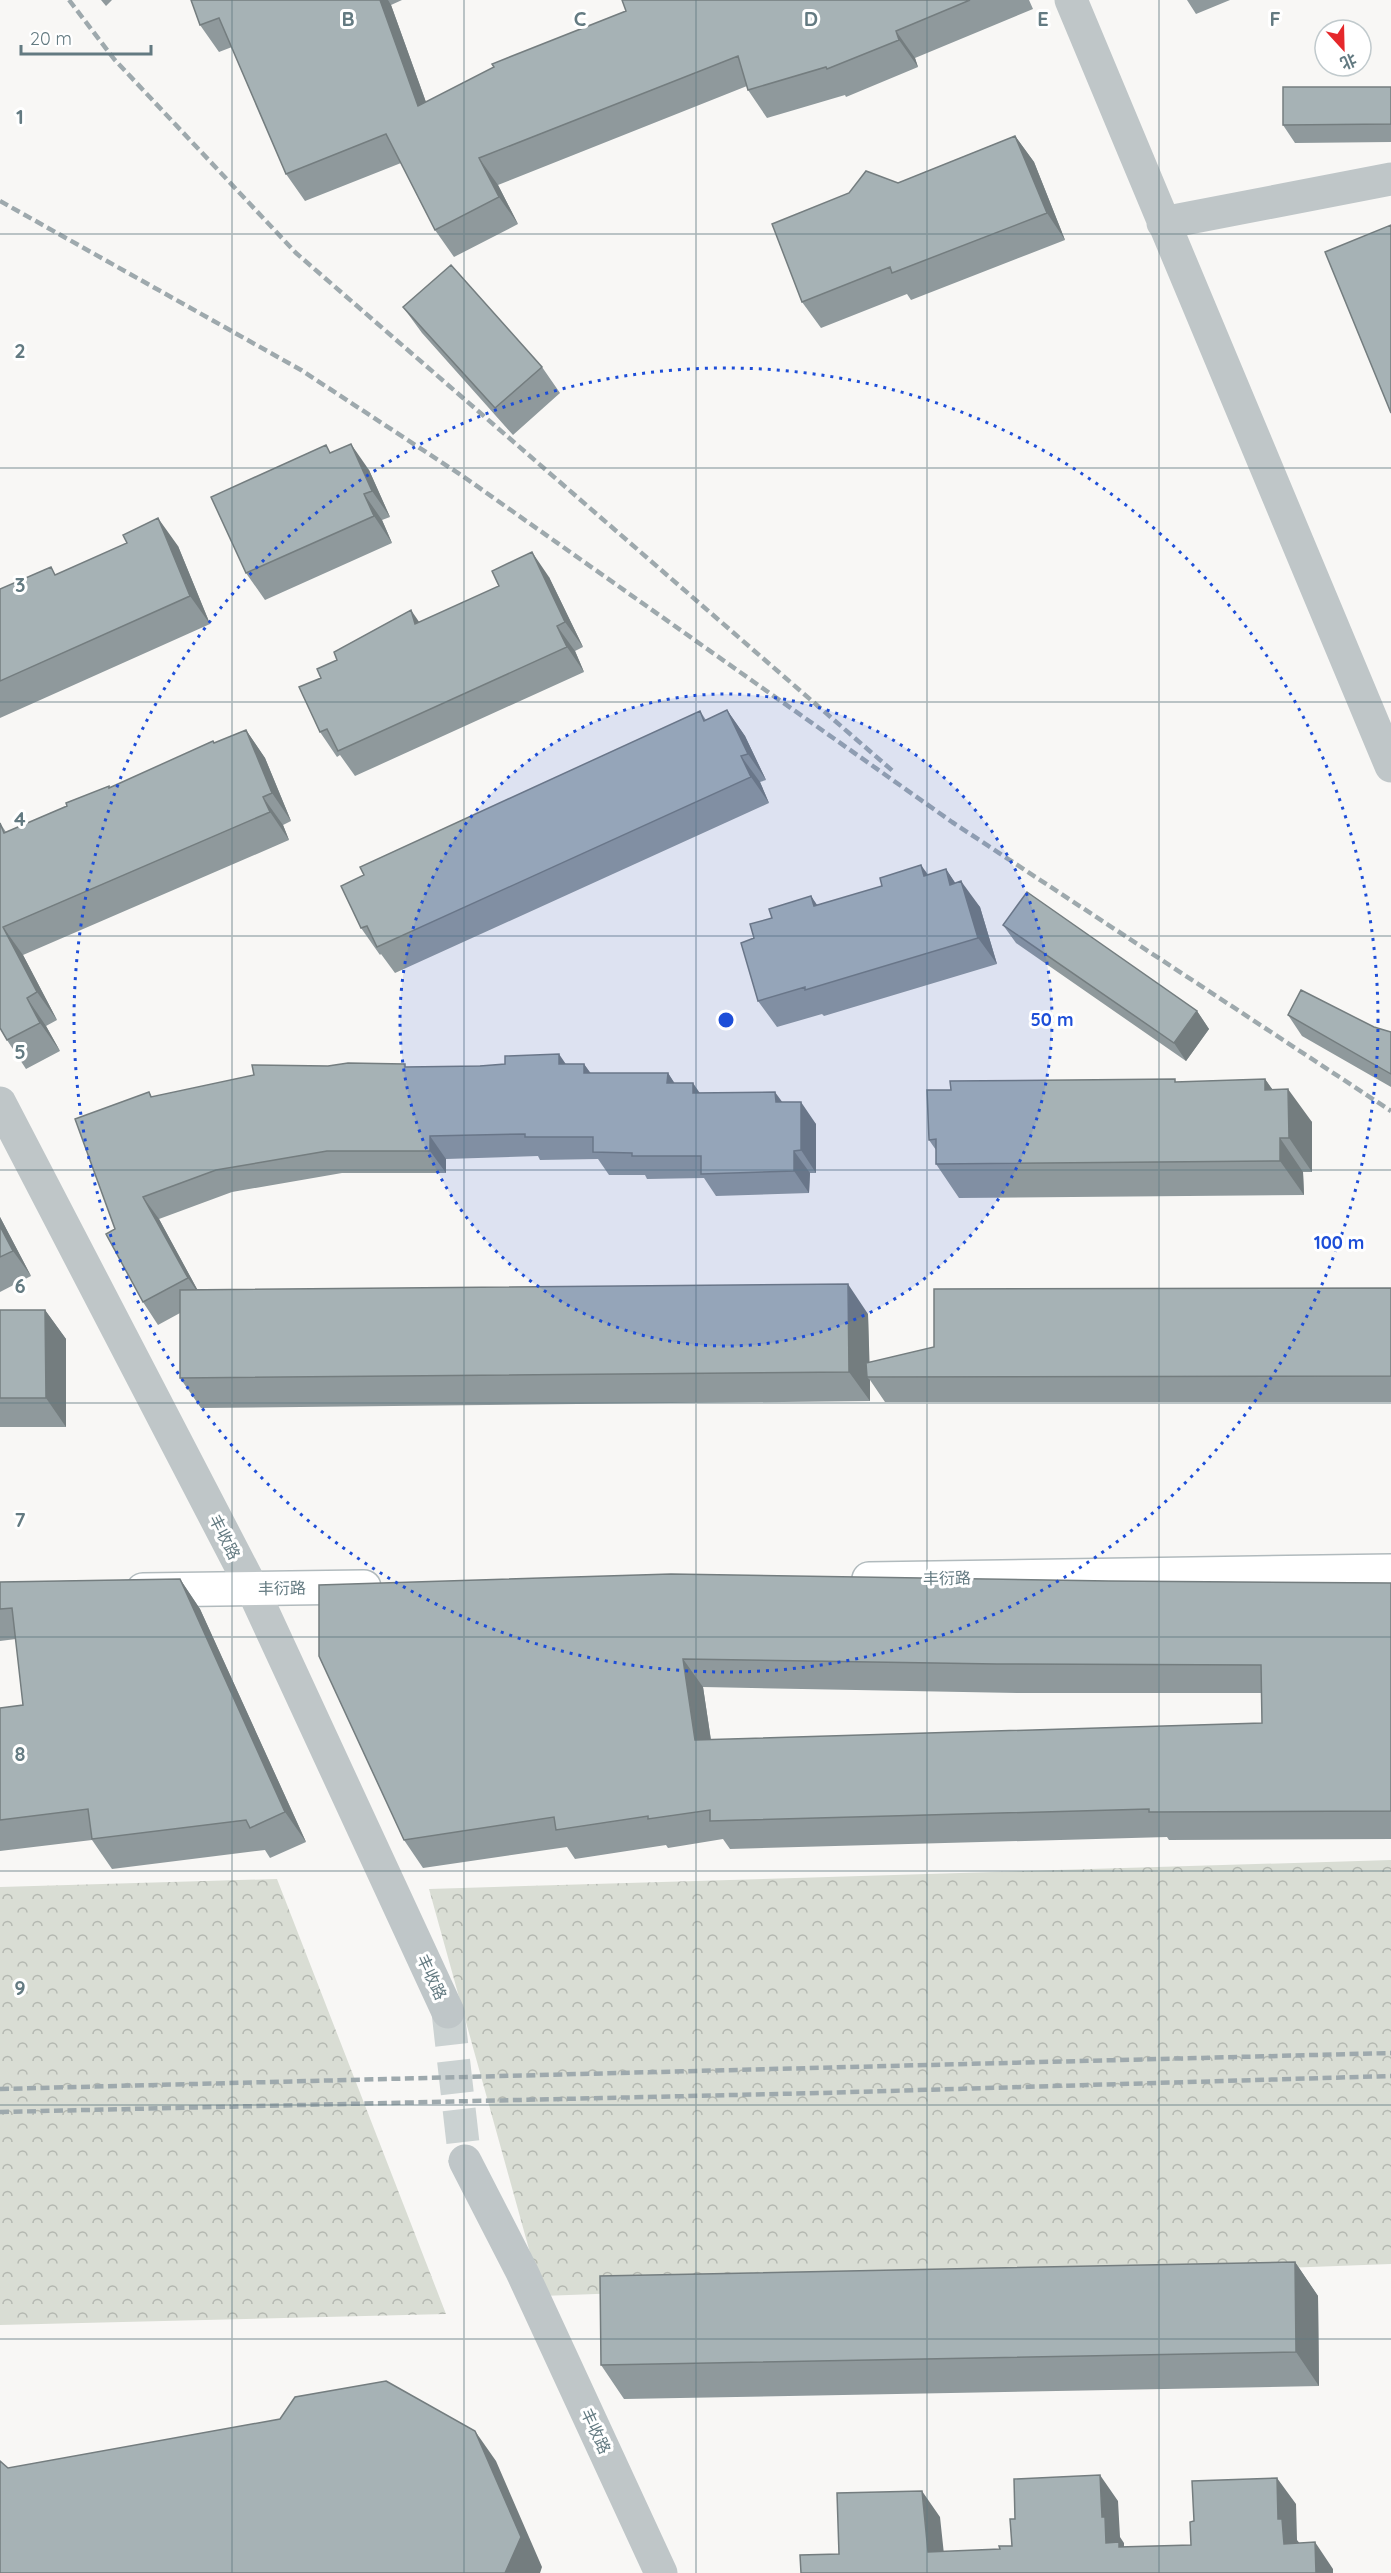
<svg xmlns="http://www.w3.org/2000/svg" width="1391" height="2573" font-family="Quicksand,'Noto Sans SC',sans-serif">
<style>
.forest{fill:url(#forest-crowns)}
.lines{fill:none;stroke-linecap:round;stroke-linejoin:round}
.street-tunnel{stroke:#cbd2d2;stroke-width:33;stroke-dasharray:33 16;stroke-linecap:butt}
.secondary-casing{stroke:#b1babd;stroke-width:36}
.street{stroke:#bfc6c8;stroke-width:33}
.secondary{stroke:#fff;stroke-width:33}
.rail{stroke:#9ea9ad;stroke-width:4.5;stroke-dasharray:9 4.5;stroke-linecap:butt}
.wall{fill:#8f999c;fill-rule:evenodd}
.shaded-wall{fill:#747d7f}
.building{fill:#a6b2b5;stroke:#747d7f;stroke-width:1.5;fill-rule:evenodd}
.grid{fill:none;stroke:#637a81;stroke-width:1.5;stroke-opacity:0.55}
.ring{fill:none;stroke:#1d4ed8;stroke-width:3;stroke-dasharray:3 6}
.labels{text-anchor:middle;stroke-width:6;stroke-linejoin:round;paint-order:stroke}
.street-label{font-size:16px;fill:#637a81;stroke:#fff}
.grid-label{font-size:20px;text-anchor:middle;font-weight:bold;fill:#637a81;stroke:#fff;stroke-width:6;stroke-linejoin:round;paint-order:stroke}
.centre{fill:#1d4ed8;stroke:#fff;stroke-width:3}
.ring-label{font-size:18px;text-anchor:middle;font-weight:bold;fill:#1d4ed8;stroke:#fff;stroke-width:6;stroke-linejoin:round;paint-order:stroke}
</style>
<defs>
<pattern id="forest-crowns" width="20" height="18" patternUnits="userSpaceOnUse" patternTransform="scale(1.5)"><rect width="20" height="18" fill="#d9ddd4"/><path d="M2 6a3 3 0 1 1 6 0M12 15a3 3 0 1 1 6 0" fill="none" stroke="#b4b8b1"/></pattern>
</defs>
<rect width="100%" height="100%" fill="#f8f7f5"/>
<path class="forest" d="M 1391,1860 L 1391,2264 L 542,2296 L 429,1889 Z
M 277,1879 L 446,2314 L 0,2325 L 0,1887 Z"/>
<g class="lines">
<path class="street-tunnel" d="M 448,2012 L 465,2161"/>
<g class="secondary-casing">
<path id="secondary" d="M 869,1579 L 1391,1571
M 143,1590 L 364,1587"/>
</g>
<path class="street" d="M 1071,0 L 1391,766
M 1163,223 L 1391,179
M 0,1103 L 252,1588 L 448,2012
M 465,2161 L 522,2272 L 661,2573"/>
<use href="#secondary" class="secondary"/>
<path class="rail" d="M 69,0 L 114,59 L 296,253 L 895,773
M 0,201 L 301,370 L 464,477 L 952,822 L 1391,1111
M 0,2089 L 1391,2053
M 0,2112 L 820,2093 L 1391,2076"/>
</g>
<path class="wall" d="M 101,0 L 112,0 L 106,6 Z
M 191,0 L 402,0 L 391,5 L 426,102 L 626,11 L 622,0 L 1029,0 L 1033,9 L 915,58 L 918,67 L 846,97 L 845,95 L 767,118 L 748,90 L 747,86 L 498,185 L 518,224 L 454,257 L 435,230 L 401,163 L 305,201 L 286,174 L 232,47 L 219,52 L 200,25 Z
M 1187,0 L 1230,0 L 1196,14 Z
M 1391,87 L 1391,142 L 1295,143 L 1283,125 Z
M 1015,136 L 1034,162 L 1065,240 L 911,300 L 907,294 L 821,328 L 802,302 L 898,183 Z
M 403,307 L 542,367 L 560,393 L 513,435 L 422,333 Z
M 332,452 L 369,470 L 390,517 L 382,520 L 392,543 L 265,600 L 246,573 Z
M 178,546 L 210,624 L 0,718 L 0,589 Z
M 549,577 L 583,647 L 575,651 L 584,672 L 355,776 L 340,755 L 337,757 L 320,732 L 321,678 L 337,660 L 419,622 Z
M 727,710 L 745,736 L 766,780 L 760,782 L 769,803 L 395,973 L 381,954 L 380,955 L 361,928 L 700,711 L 706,720 Z
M 246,730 L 265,758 L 291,821 L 283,825 L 289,840 L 23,955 L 57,1020 L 46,1026 L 60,1051 L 26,1069 L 7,1040 L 0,823 L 6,832 Z
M 946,869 L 955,883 L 980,907 L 997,964 L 824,1016 L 822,1014 L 777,1027 L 758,1001 L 754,938 L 772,918 L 811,896 L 817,905 L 928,875 Z
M 1003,925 L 1197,1011 L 1209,1029 L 1186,1061 L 1016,943 Z
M 1288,1015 L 1374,1027 L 1391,1032 L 1391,1087 L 1302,1036 Z
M 584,1064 L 590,1073 L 668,1073 L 674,1083 L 700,1093 L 782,1102 L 816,1124 L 816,1173 L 810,1173 L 809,1193 L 716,1196 L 704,1178 L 647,1179 L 645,1175 L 609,1175 L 598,1159 L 540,1160 L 538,1156 L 446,1159 L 446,1173 L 342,1173 L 232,1192 L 159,1219 L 197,1289 L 868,1314 L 869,1362 L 1391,1288 L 1391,1402 L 885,1402 L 870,1380 L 870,1401 L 201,1408 L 180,1378 L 180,1313 L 158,1325 L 143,1302 L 115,1229 L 149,1092 L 152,1097 L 407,1067 Z
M 1265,1079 L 1272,1089 L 1312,1122 L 1312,1172 L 1303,1172 L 1304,1195 L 959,1198 L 936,1164 L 936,1150 L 929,1140 L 951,1090 Z
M 0,1217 L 31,1276 L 0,1292 Z
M 0,1310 L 45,1310 L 66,1339 L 66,1427 L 0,1427 Z
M 180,1579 L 200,1609 L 306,1842 L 270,1858 L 265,1850 L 112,1869 L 92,1840 L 0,1851 L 0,1708 L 23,1705 L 16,1639 L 0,1641 L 0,1582 Z
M 1109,1581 L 1391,1583 L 1391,1839 L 1169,1840 L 1167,1837 L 730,1849 L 723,1839 L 668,1848 L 666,1845 L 575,1859 L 567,1847 L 423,1868 L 404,1840 L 319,1656 ZM 703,1687 L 1017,1693 L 1262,1693 L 1262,1723 L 711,1740 Z
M 1295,2262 L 1318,2296 L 1319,2386 L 624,2399 L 601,2365 Z"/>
<path class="shaded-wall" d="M 380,0 L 388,0 L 391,5 L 437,133 L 418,106 Z
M 896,31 L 915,58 L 918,67 L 899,40 Z
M 1015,136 L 1034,162 L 1065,240 L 1047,213 Z
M 479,158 L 498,185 L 518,224 L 499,197 Z
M 351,444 L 369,470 L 390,517 L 372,491 Z
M 364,494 L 382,520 L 392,543 L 374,516 Z
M 158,518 L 178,546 L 210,624 L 190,596 Z
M 532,552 L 549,577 L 583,647 L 565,622 Z
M 411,610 L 428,635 L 415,624 Z
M 557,626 L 575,651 L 584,672 L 567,647 Z
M 727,710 L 745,736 L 766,780 L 748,754 Z
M 246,730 L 265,758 L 291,821 L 272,793 Z
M 741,756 L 760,782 L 769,803 L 751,777 Z
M 263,797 L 283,825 L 289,840 L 270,812 Z
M 921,865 L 940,891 L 924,876 Z
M 946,869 L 964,896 L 950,885 Z
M 961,881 L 980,907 L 997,964 L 978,938 Z
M 811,896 L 829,923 L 814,906 Z
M 3,927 L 23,955 L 57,1020 L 37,992 Z
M 27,998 L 46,1026 L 60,1051 L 40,1023 Z
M 1197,1011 L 1209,1029 L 1186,1061 L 1174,1043 Z
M 559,1054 L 574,1076 L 559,1064 Z
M 584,1064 L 600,1086 L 584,1073 Z
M 668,1073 L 683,1096 L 667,1083 Z
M 1265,1079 L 1289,1113 L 1265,1090 Z
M 693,1083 L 708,1105 L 693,1093 Z
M 1288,1089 L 1312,1122 L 1312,1172 L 1289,1138 Z
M 775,1092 L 791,1114 L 776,1102 Z
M 801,1102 L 816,1124 L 816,1173 L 801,1150 Z
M 430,1136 L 446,1159 L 446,1173 L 430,1151 Z
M 1280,1138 L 1303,1172 L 1304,1195 L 1280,1161 Z
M 794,1151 L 810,1173 L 809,1193 L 794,1171 Z
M 143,1197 L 159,1219 L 203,1300 L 188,1278 Z
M 0,1217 L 31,1276 L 13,1251 L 0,1226 Z
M 848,1284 L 868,1314 L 870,1377 L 867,1377 L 870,1380 L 870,1401 L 849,1372 Z
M 45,1310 L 66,1339 L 66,1427 L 46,1398 Z
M 180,1579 L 200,1609 L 306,1842 L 285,1812 Z
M 683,1659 L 703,1687 L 715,1768 L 695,1740 Z
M 1295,2262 L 1318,2296 L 1319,2386 L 1296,2352 Z
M 475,2431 L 496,2461 L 542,2567 L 540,2573 L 505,2573 Z
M 1100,2475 L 1118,2501 L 1120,2537 L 1124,2543 L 1124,2549 L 1106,2543 L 1102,2517 Z
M 1277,2478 L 1296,2504 L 1297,2540 L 1301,2545 L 1284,2544 L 1278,2519 Z
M 922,2491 L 940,2517 L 946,2573 L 928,2552 Z
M 1315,2542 L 1333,2569 L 1333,2573 L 1316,2573 Z"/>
<path class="building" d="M 191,0 L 380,0 L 418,106 L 494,67 L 492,64 L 626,11 L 622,0 L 970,0 L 896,31 L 899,40 L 827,69 L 826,67 L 748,90 L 738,56 L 479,158 L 499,197 L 435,230 L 386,134 L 286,174 L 219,18 L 200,25 Z
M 1283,87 L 1391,87 L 1391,124 L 1283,125 Z
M 1015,136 L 1047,213 L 892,273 L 890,267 L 802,302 L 772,224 L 849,193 L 866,171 L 898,183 Z
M 1391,225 L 1391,413 L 1325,252 Z
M 451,265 L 542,367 L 495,408 L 403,307 Z
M 351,444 L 372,491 L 364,494 L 374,516 L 246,573 L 211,497 L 326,445 L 330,453 Z
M 158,518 L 190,596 L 0,681 L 0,589 L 51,567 L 55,575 L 127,543 L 123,535 Z
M 532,552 L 565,622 L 557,626 L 567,647 L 338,751 L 327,729 L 320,732 L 299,687 L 321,678 L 317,669 L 337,660 L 334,652 L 411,610 L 415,624 L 499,586 L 492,571 Z
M 727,710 L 748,754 L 741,756 L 751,777 L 377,947 L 367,926 L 361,928 L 341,886 L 364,875 L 360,867 L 700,711 L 704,721 Z
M 246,730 L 272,793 L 263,797 L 270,812 L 3,927 L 37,992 L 27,998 L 40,1023 L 7,1040 L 0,1028 L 0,823 L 4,833 L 67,806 L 66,803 L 109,786 L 109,788 L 213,741 L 214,743 Z
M 921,865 L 924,876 L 946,869 L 950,885 L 961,881 L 978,938 L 805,990 L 805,987 L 758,1001 L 741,943 L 754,938 L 750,924 L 772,918 L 769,909 L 811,896 L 814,906 L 882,886 L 880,878 Z
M 1027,892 L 1197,1011 L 1174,1043 L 1003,925 Z
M 1301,990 L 1374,1027 L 1391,1032 L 1391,1074 L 1288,1015 Z
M 559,1054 L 559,1064 L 584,1064 L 584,1073 L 668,1073 L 667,1083 L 693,1083 L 693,1093 L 775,1092 L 776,1102 L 801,1102 L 801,1150 L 794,1151 L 794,1171 L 701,1174 L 701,1156 L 632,1156 L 632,1153 L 593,1152 L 593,1137 L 525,1137 L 525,1134 L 430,1136 L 430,1151 L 327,1151 L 216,1170 L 143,1197 L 188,1278 L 143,1302 L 106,1234 L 115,1229 L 75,1119 L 149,1092 L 151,1097 L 254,1075 L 252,1065 L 328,1066 L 348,1063 L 405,1064 L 405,1067 L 480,1066 L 505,1064 L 505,1056 Z
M 1175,1079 L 1175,1082 L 1265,1079 L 1265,1090 L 1288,1089 L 1289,1138 L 1280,1138 L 1280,1161 L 936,1164 L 936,1139 L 929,1140 L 927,1090 L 951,1090 L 950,1081 Z
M 0,1226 L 13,1251 L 0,1257 Z
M 848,1284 L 849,1372 L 180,1378 L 180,1290 Z
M 1391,1288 L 1391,1376 L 867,1377 L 866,1363 L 934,1347 L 934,1289 Z
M 0,1310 L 45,1310 L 46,1398 L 0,1398 Z
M 671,1574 L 1109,1581 L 1391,1583 L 1391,1811 L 1149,1812 L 1149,1809 L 710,1821 L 710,1810 L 648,1819 L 648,1816 L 556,1830 L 554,1817 L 404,1840 L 319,1656 L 319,1585 ZM 683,1659 L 997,1664 L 1261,1665 L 1262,1723 L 695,1740 Z
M 180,1579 L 285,1812 L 250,1828 L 246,1820 L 92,1839 L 88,1809 L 0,1820 L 0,1708 L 23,1705 L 12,1608 L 0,1609 L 0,1582 Z
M 1295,2262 L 1296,2352 L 601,2365 L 600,2276 Z
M 386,2381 L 475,2431 L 521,2537 L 505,2573 L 0,2573 L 0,2461 L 8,2468 L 280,2419 L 295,2397 Z
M 1100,2475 L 1102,2517 L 1105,2517 L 1106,2543 L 1119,2542 L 1119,2547 L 1191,2545 L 1190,2522 L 1194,2521 L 1192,2481 L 1277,2478 L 1278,2519 L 1282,2519 L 1284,2544 L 1315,2542 L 1316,2573 L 801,2573 L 800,2555 L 839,2554 L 837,2493 L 922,2491 L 928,2552 L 1000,2549 L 999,2546 L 1012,2546 L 1010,2519 L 1015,2519 L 1014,2479 Z"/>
<path class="grid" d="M 232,0 L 232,2573M 464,0 L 464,2573M 696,0 L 696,2573M 927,0 L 927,2573M 1159,0 L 1159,2573M 0,234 L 1391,234M 0,468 L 1391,468M 0,702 L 1391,702M 0,936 L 1391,936M 0,1170 L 1391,1170M 0,1403 L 1391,1403M 0,1637 L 1391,1637M 0,1871 L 1391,1871M 0,2105 L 1391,2105M 0,2339 L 1391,2339"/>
<circle cx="726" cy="1020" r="326" fill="#1d4ed8" fill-opacity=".12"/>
<g class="ring">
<circle cx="726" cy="1020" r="326"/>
<circle cx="726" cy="1020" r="652"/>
</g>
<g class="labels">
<g class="street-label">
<text transform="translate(225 1537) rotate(63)" y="6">丰收路</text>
<text transform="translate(947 1578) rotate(-1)" y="6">丰衍路</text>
<text transform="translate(282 1588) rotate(-1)" y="6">丰衍路</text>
<text transform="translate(432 1977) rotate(65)" y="6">丰收路</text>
<text transform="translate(596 2431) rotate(65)" y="6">丰收路</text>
</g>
</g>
<g class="grid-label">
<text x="348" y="26">B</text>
<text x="580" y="26">C</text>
<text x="811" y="26">D</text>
<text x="1043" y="26">E</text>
<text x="1275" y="26">F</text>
<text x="20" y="124">1</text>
<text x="20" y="358">2</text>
<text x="20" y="592">3</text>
<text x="20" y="826">4</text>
<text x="20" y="1059">5</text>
<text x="20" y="1293">6</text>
<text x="20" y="1527">7</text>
<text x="20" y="1761">8</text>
<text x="20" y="1995">9</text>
</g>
<circle cx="726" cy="1020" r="9" class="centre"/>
<g class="ring-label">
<text x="1052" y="1026">50 m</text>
<text x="1339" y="1249">100 m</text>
</g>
<g transform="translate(1343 48) rotate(158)"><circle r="28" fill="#ffffff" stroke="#c1cacd" stroke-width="1.5"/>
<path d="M0-4.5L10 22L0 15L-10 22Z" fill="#e5282b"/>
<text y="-9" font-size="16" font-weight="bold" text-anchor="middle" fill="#637a81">北</text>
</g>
<path d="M21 45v9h130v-9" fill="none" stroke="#637a81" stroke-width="3"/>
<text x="30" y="45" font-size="18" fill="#637a81" stroke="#ffffff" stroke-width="4.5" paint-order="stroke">20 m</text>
</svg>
